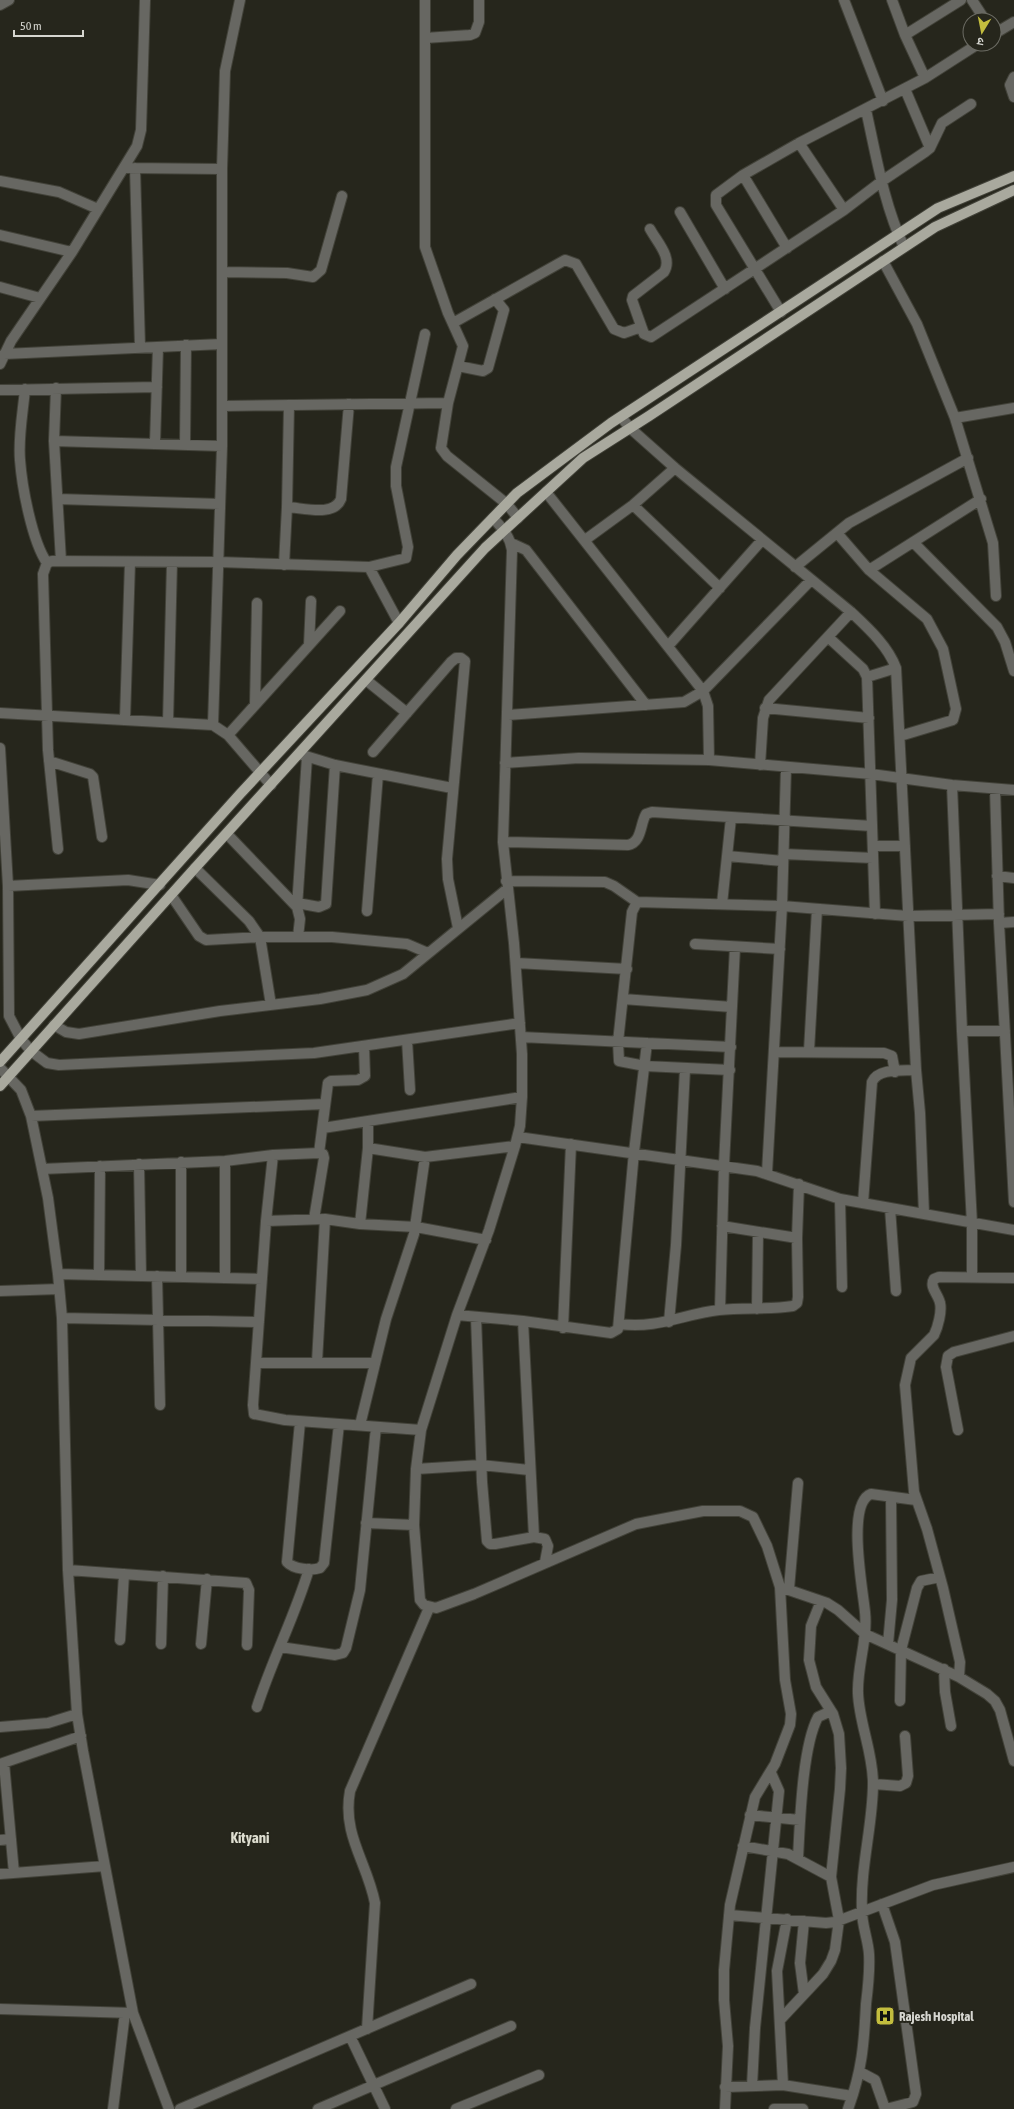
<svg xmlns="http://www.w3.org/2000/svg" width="1014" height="2109" font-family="'Asap Condensed','Noto Sans Devanagari',sans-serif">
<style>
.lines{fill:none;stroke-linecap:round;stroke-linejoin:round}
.minor-casing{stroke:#424239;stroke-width:12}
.major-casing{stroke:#424239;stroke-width:12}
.minor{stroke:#676762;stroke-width:10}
.major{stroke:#a9a99e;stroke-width:10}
.labels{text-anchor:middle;stroke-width:4;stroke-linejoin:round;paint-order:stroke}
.poi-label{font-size:13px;font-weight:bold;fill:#d6d6d0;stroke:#26261c;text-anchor:start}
.quarter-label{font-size:15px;font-weight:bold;fill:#deded0;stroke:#26261c}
</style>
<rect width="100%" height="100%" fill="#26261c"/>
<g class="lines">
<g class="minor-casing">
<path id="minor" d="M 425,0 L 425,247 L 448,313 L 463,346 L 448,403 L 441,448 L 447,456 L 507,504 L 518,518
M 844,0 L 883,101
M 892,0 L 905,35 L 925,78
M 972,0 L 985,20
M 0,5 L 9,0
M 994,34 L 1014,22
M 905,35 L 961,0
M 425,38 L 470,35 L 475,33 L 479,22 L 479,0
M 1014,77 L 1010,85 L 1014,97
M 905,89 L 930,148
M 866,110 C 876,155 884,205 904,247
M 799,143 L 844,210
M 128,168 L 222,169
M 135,168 L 140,347
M 743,175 L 787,248
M 0,181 L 59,192 L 98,209
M 680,212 L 725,289
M 650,229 C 657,242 673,258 664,272 L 633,296 L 632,300 L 644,334 L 651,337 L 844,210 L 882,181 L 925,152 L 930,148 L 942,123 L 971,104
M 0,235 L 72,252
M 883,261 L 917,324 L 955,418 L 993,543 L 996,596
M 222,272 L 287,273 L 313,277 L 321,270 L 342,196
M 0,287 L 40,298
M 781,312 L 716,205 L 716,195 L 743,175 L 799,143 L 925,78 L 978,44
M 453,323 L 565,260 L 576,264 L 614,329 L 624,333 L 641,327
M 4,354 L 222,344
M 0,364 L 11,341 L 72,252 L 137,146 L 141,130 L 145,0
M 458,366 L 483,371 L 488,368 L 504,310 L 495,299
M 56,388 L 54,441 L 61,561
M 25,389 C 23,412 18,437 20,460 C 22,487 32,541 47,563
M 0,390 L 157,387
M 223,406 L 448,403
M 621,417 L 630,428 L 675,468 L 851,612 C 868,628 888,646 896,668 L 916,1070 L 920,1113 L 924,1214
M 955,418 L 1014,408
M 54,441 L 222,446
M 155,443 L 158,347
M 185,444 L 186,345
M 546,492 L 703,691 L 708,706 L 709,760
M 58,499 L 220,504
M 633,505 L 720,588
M 287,507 C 304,508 334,517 341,499 L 349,404
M 493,518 C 502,528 510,536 512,550 L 503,842 L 514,943 L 522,1054 L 522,1097 L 520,1126 L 515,1146 L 489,1230 L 457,1315 L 421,1430 L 416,1469 L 414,1525 L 420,1600 L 424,1605 L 436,1608 L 474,1594 L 636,1524 L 703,1511 L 740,1511 L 753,1517 L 767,1546 L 780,1587 L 785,1680 L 791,1714 L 790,1725 L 775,1764 L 755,1797 L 730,1905 L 724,1970 L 724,2000 L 728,2046 L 725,2109
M 837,533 L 869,570 L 927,619 L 943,649 L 956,709 L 953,720 L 900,736
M 585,540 L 633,505 L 675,468
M 913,542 L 997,627 L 1005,642 L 1014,671
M 511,543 L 526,550 L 646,705
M 284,565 L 287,507 L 289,405
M 369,567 L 399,623
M 795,567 L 849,523 L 968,458
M 869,570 L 981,499
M 828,637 L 863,669 L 867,677 L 875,914
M 309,645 L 311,601
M 669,645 L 762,540
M 867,677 L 896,668
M 366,680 L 407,713
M 255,705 L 257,603
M 765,708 L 869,718
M 0,713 L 213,725 L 228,735 L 271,785
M 507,715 L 684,702 L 703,691 L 811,580
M 125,719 L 130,562
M 168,722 L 172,562
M 213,725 L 222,446 L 222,169 L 225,71 L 240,0
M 228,735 L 340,611
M 0,748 L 8,886 L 9,1016 L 21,1039 L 31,1051 L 47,1063 L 59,1065 L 314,1053 L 520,1023
M 373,752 L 451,662 L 456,658 L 461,658 L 465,661 L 447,859 L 448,879 L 458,928
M 299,754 L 335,765 L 452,788
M 49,761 L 90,774 L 93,777 L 102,837
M 505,763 L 579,758 L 709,760 L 871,774 L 952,785 L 1014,790
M 760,765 L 763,718 L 769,700 L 851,612
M 952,785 L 962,1031 L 972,1224 L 972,1277
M 995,789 L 999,923 L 1014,1202
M 227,834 L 297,907 L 300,919 L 298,937
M 503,842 L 628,845 C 642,842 640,824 646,814 L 652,812 L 872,826
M 873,846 L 905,846
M 58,849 L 48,750 L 43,574 L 47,563 L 52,561 L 219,562 L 369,567 L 406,558 L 408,547 L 396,486 L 396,467 L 425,334
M 784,854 L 873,858
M 727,856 L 783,861
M 195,868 L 249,921 L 260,937 L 271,1005
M 997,876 L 1014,878
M 506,881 L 605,882 L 614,886 L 637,902
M 8,886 L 128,880 L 160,885
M 171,895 L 199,936 L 206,940 L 260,937 L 332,937 L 407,944 L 428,953
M 297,903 L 319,907 L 326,904 L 335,765
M 722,904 L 731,818
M 297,907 L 307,757
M 367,911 L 378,774
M 999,923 L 1014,922
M 695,944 L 780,949
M 516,963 L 627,969
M 623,999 L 732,1007
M 54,1025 L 66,1032 L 79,1034 L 220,1011 L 320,999 L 367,990 L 403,974 L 507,889
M 962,1031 L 1005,1031
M 521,1037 L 731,1047
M 407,1040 L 410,1090
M 809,1051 L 817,909
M 774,1052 L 884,1053 L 892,1056 L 895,1072
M 0,1068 L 21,1090 L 31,1116 L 48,1198 L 58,1274 L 62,1318 L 68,1570 L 77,1714 L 83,1751 L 133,2013 L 169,2109
M 730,1070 L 645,1066 L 619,1061 L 618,1042 L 632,912 L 637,902 L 782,906 L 908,916 L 999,914
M 31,1116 L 325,1104
M 323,1128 L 522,1097
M 518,1137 L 757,1171 L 840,1199 L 1014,1230
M 368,1148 L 425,1157 L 515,1146
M 319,1153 L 328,1083 L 331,1081 L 358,1080 L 365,1076 L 364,1046
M 273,1155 L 266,1221 L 253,1405 L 254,1414 L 285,1420 L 421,1430
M 225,1161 L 225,1278
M 139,1164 L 141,1276
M 42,1169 L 225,1161 L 273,1155 L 319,1153 L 323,1154 L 324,1158 L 314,1219
M 767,1173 L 782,906 L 786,768
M 840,1199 L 842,1287
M 863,1203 L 872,1082 C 878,1068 902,1071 916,1070
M 890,1208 L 896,1291
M 266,1221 L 325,1219 L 360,1224 L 416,1227 L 486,1240
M 360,1224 L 368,1148 L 368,1121
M 722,1226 L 797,1238
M 58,1274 L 262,1279
M 99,1275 L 100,1166
M 157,1276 L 160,1405
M 181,1277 L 181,1162
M 0,1291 L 59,1289
M 757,1309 L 758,1232
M 720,1310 L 724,1165 L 735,947
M 457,1315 L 523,1321 L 611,1333 L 618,1329 L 634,1152 L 647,1043
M 476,1317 L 482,1482 L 487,1541 L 490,1544 L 495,1544 L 534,1537 L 545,1539 L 548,1546 L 545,1562
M 62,1318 L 259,1322
M 523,1321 L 534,1537
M 669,1322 L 676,1245 L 685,1069
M 620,1324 C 657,1329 684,1314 719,1310 C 744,1307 769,1310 793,1306 L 797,1303 L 798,1297 L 797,1238 L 799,1184
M 563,1328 L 571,1144
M 317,1362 L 325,1219
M 257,1363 L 375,1363
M 300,1422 L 287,1562 C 293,1569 312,1571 320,1568 L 324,1563 L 339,1424
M 360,1425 L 386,1319 L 414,1234 L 425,1157
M 958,1430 L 946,1367 L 948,1356 L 954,1352 L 1014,1336
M 416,1469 L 481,1465 L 529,1470
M 366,1523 L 414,1525
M 68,1570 L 246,1583 L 249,1590 L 247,1645
M 780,1587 L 827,1603 L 838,1610 L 865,1634 L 959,1677 L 987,1694 L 995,1701 L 1000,1710 L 1014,1761
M 789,1589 L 798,1483
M 120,1640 L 124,1574
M 161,1644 L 163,1576
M 201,1644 L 207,1579
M 888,1644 L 892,1600 L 891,1497
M 280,1647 L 335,1655 L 343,1653 L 346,1648 L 360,1590 L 376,1427
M 944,1669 L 945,1692 L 951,1726
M 959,1677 L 960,1662 L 943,1588 L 927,1529 L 914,1492 L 905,1385 L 911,1358 L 934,1335 C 938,1327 942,1311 940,1303 C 938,1294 929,1287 934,1279 L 939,1277 L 1014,1278
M 900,1701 L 901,1650 L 917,1588 L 921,1581 L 940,1577
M 257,1707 C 272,1660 295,1616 309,1569
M 0,1727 L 48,1723 L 77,1714
M 4,1763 L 14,1873
M 0,1764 L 81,1736
M 874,1784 L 900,1786 L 906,1783 L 908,1776 L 905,1736
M 750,1815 L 800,1820
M 0,1840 L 11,1839
M 743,1846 L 788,1854 L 831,1877
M 798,1858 C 800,1823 802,1747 818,1717 L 831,1711
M 0,1874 L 105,1866
M 882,1904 L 895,1942 L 916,2094 L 913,2102 L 886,2109
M 729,1915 L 826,1923 L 835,1922 L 933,1885 L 1014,1867
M 804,1921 L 800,1963 L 804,1994
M 0,2009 L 133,2013
M 780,2020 L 823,1974 L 831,1961 L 835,1950 L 839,1920 L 831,1877 L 840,1789 L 841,1768 L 839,1734 L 833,1714 L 816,1687 L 809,1660 L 811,1626 L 821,1601
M 367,2029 L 375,1903 C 367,1862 342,1835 350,1791 L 429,1608
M 350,2036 L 385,2109
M 860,2072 L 875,2080 L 885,2109
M 783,2085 L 777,1971 L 787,1919
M 752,2086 L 755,2028 L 779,1791 L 771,1773
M 725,2087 L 783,2085 L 852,2096
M 113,2109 L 125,2013
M 180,2109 L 471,1984
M 318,2109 L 511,2026
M 456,2109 L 539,2075
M 774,2109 L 803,2109
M 848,2109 C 862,2071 864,2044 866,2004 C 868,1988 870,1971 869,1954 C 868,1939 862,1926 862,1911 C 860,1867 873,1825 873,1783 C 873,1752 859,1723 858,1693 C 857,1666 868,1639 865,1612 C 863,1590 846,1503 871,1494 L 916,1500"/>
</g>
<g class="major-casing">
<path id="major" d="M 0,1062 L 240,794 L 399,623 L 457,555 L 517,493 L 611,423 L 938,208 L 1014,176
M 0,1086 L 195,868 L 485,548 L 583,458 L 649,416 L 935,227 L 1014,190"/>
</g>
<use href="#minor" class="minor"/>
<use href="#major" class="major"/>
</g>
<defs>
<g id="hospital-square" transform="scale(1)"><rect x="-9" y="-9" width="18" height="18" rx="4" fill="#c3bd3e" stroke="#26261c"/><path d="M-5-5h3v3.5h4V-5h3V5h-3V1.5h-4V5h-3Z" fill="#111"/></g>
</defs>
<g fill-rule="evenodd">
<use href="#hospital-square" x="885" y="2016"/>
</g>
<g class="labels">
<g class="poi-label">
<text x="899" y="2021">Rajesh Hospital</text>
</g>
<g class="quarter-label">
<text x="250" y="1843">Kityani</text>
</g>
</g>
<g transform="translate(982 32) rotate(190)"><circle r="19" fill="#26261c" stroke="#6c6c64"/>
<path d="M0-3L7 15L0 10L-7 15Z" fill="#c3bd3e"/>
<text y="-6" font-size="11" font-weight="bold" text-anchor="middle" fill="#d6d6d0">उ</text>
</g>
<path d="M14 30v6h69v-6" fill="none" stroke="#d6d6d0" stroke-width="2"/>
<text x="20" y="30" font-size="12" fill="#d6d6d0" stroke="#26261c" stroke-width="3" paint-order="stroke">50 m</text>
</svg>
